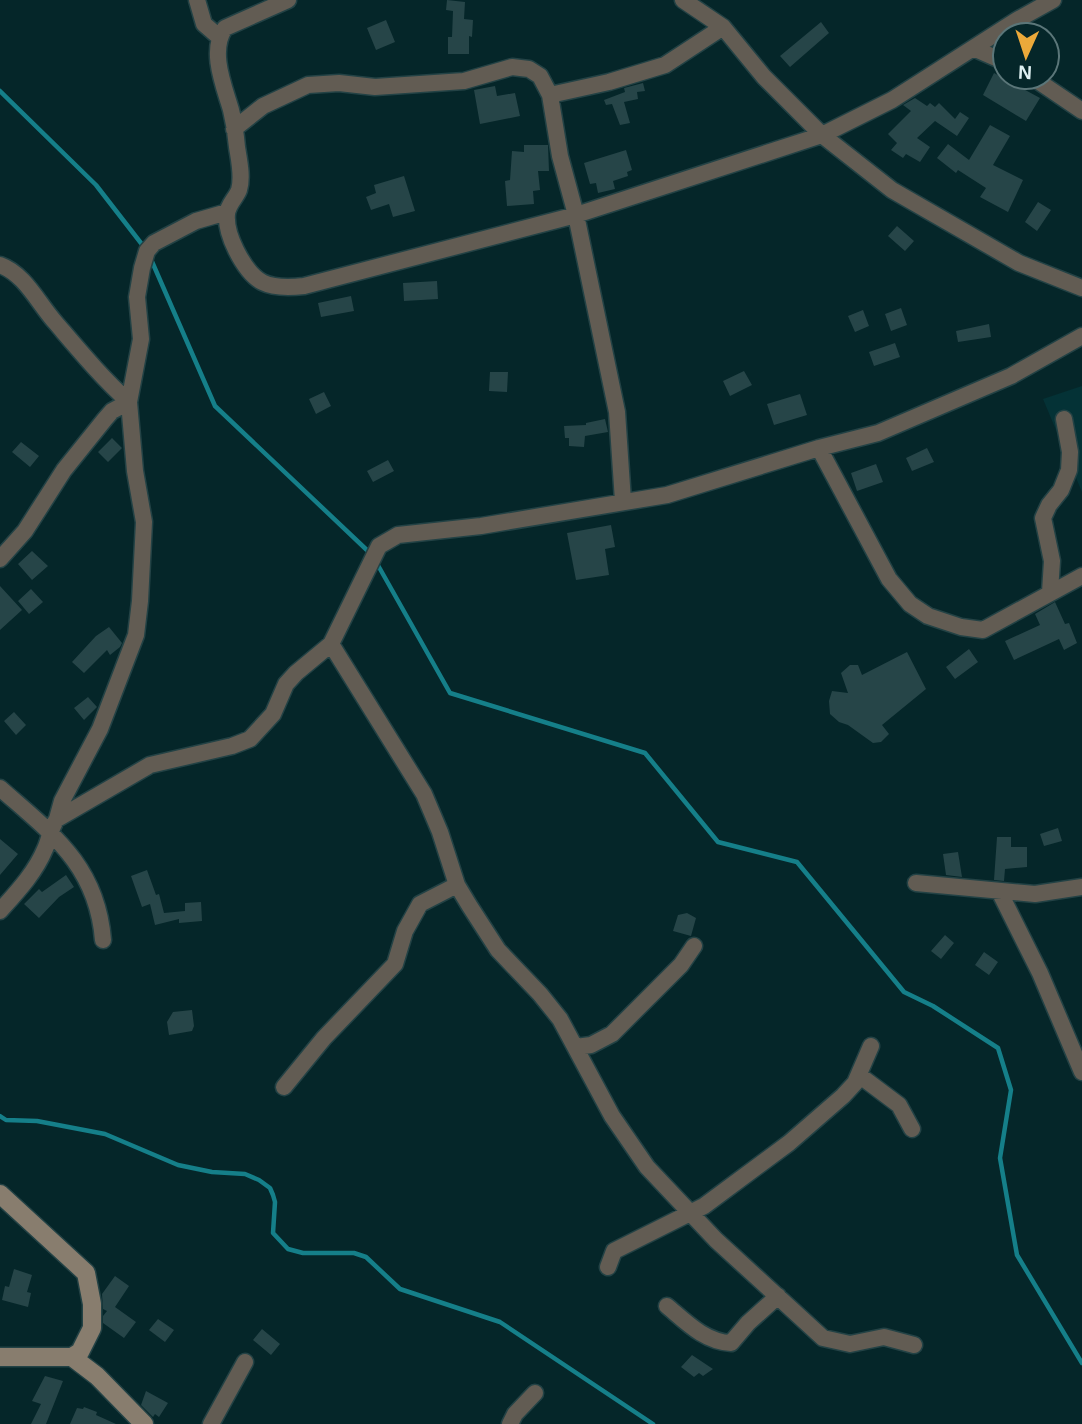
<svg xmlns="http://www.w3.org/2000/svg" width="1082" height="1424" font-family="Helvetica,sans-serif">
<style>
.built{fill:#043236}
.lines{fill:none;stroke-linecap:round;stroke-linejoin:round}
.stream{stroke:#157f89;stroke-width:4.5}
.building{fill:#264548}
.street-casing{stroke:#234245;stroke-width:19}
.secondary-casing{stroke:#234245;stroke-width:21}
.street{stroke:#625c53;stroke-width:16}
.secondary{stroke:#887d6e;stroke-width:18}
</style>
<rect width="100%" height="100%" fill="#052629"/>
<path class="built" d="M 1082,386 L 1082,492 L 1043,399 Z"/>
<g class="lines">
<path class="stream" d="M 0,91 L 96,185 L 144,247
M 150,257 L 215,406 L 370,553
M 375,560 L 450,693 L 645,753 L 718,842 L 797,862 L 904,992 L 933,1006 L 998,1048 L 1011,1090 L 1000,1158 L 1017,1255 L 1082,1363
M 0,1116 L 6,1120 L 37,1121 L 105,1134 L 178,1165 L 212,1172 L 245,1174 L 259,1180 L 270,1188 L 273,1195 L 275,1202 L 273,1233 L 288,1249 L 303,1253 L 354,1253 L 366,1257 L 400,1289 L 500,1322 L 653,1424"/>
</g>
<path class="building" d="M 447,0 L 465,2 L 464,19 L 473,20 L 472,37 L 469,36 L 469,54 L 448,54 L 448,37 L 452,37 L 453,11 L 446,10 Z
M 386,20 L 395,42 L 376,50 L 367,28 Z
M 821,22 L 829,33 L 790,67 L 780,56 Z
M 994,73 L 1040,98 L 1026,121 L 983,95 Z
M 643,83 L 645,91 L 637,92 L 638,99 L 624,102 L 630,123 L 620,125 L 612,104 L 606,105 L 604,100 L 625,92 L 624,88 Z
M 495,86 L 497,96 L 515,93 L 520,116 L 480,124 L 474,90 Z
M 915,98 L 927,106 L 930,103 L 935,107 L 939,103 L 955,119 L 960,112 L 969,118 L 957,136 L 935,121 L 917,138 L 930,147 L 920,162 L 906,154 L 903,158 L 891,150 L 897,143 L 888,134 L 911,111 L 903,105 Z
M 990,125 L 1010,136 L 993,165 L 1023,180 L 1008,212 L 980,197 L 986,188 L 958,170 L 956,173 L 937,158 L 948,144 L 969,160 Z
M 524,145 L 548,145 L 549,171 L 538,171 L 540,190 L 533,191 L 534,204 L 507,206 L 505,181 L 510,180 L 512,151 L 524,152 Z
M 626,150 L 632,170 L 627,172 L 628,176 L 613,181 L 615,189 L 598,193 L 596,183 L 590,184 L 584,163 Z
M 404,176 L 415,211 L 393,217 L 389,204 L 371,210 L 366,197 L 376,193 L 374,185 Z
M 1038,202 L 1051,210 L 1037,231 L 1025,222 Z
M 897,226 L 914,241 L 905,251 L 888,236 Z
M 437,281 L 438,299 L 404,301 L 403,283 Z
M 351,296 L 354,311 L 321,317 L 318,303 Z
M 901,308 L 907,325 L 891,331 L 885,314 Z
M 863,310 L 869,326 L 855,332 L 848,316 Z
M 989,324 L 991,337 L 958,342 L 956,331 Z
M 895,343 L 900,357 L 874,366 L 869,352 Z
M 744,371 L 752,385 L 730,396 L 723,381 Z
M 490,372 L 508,372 L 507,392 L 489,391 Z
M 324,392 L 331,406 L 316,414 L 309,399 Z
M 800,394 L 807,415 L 774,425 L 767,404 Z
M 605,419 L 608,432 L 585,436 L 584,447 L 569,446 L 569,438 L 565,438 L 564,426 L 586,425 L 586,423 Z
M 112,438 L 122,448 L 108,462 L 98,452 Z
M 21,442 L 39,456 L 30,467 L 12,452 Z
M 927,448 L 934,462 L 912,471 L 906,458 Z
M 388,460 L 394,471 L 373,482 L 367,471 Z
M 876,464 L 883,482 L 857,491 L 851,473 Z
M 611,525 L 615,547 L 605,549 L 609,575 L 576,580 L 567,533 Z
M 32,551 L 48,566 L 32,580 L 18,564 Z
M 0,586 L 22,610 L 0,630 Z
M 31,589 L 43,602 L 29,614 L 18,601 Z
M 1055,602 L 1065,624 L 1069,623 L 1077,643 L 1064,650 L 1059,639 L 1014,660 L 1005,641 L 1040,625 L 1035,614 Z
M 109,627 L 122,643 L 120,647 L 110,655 L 107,650 L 84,673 L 72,662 L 96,636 Z
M 969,649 L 978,662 L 955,679 L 946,667 Z
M 907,652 L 926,689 L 882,725 L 889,734 L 881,742 L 873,743 L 848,725 L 839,722 L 830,714 L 829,701 L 832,691 L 848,693 L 841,673 L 850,665 L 858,665 L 862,675 Z
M 88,697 L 97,707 L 84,720 L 74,708 Z
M 14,712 L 26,725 L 16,735 L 4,721 Z
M 1058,828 L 1062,841 L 1044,846 L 1040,834 Z
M 997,837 L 1011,837 L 1011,847 L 1027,847 L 1027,867 L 1005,869 L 1004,881 L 994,880 Z
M 0,839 L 18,854 L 0,875 Z
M 958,852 L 962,877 L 946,875 L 943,854 Z
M 147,870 L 156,895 L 159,894 L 164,913 L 185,911 L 185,903 L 201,902 L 202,921 L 179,923 L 179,919 L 155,925 L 150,904 L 142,907 L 131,876 Z
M 66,875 L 74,887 L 59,897 L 39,918 L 24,904 L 39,889 L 42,892 Z
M 687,913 L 696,918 L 691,936 L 673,931 L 678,915 Z
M 945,935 L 954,943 L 941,959 L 931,951 Z
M 984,952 L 998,962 L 989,975 L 975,965 Z
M 192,1010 L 194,1026 L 192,1031 L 169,1035 L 167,1022 L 173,1012 Z
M 14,1269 L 32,1275 L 27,1292 L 31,1293 L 28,1307 L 2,1300 L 5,1286 L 9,1287 Z
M 115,1276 L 129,1286 L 115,1307 L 136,1322 L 124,1338 L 103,1323 L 103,1316 L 107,1311 L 103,1309 L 102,1294 Z
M 158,1319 L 174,1330 L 165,1342 L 149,1330 Z
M 262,1329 L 280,1344 L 271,1355 L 253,1340 Z
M 692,1355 L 713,1369 L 703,1376 L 699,1373 L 694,1377 L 681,1367 Z
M 45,1376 L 63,1381 L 46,1424 L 31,1424 L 41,1404 L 32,1401 Z
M 146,1391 L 168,1403 L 159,1417 L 155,1414 L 153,1417 L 141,1405 Z
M 84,1407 L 97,1412 L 96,1415 L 116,1424 L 70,1424 L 77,1408 L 83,1409 Z"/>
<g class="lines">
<g class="street-casing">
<path id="street" d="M 197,0 L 204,24 L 219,37
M 288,0 L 225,28 C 209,51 224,86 231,110 C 234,122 236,135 237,147 C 239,160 243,177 239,190 C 236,198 228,204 227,214 C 226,225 231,240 236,250 C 253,284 267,290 304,286 L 576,215 L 822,135 L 892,100 L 1017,20 L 1053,0
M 683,0 L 723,27 L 764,77 L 822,135 L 892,190 L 1019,263 L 1082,288
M 973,48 L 1005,62
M 1032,77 L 1082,111
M 550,95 L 609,82 L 665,65 L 723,27
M 234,129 L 263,106 L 308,85 L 339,83 L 375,87 L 464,81 L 512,67 L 529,69 L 540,76 L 550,95 L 560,156 L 576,215 L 617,412 L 623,501
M 0,265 C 25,274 38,303 55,322 C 79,350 102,378 129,402 L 112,411 L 105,419 L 64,470 L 25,531 L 0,559
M 819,448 L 889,579 L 910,604 L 928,616 L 961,627 L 983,630 L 1082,576
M 1050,592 L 1052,561 L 1043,518 L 1049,505 L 1061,490 L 1069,470 L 1070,452 L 1064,419
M 331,644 L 424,794 L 440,832 L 457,885 L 469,905 L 498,950 L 540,994 L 560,1019 L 612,1116 L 647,1167 L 716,1240 L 823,1338 L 850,1344 L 884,1337 L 914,1345
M 0,788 C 51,833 97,865 103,940
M 57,819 L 62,801 L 100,729 L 136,635 L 140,601 L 144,522 L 135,471 L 129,402 L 141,339 L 137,297 L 142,268 L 147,251 L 154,243 L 196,221 L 227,212
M 916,883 L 1035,894 L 1082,887
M 1000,893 L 1040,973 L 1082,1072
M 0,911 C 17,892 35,873 45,849 C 50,838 50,829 57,819 L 150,765 L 232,746 L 250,739 L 273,714 L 286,684 L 296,673 L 331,644 L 379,546 L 398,535 L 481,526 L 667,495 L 819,448 L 878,433 L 1011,376 L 1082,336
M 576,1047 L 591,1045 L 612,1034 L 681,965 L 694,946
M 859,1075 L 899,1105 L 912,1129
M 284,1087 L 324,1038 L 395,964 L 405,931 L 420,904 L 457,885
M 608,1267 L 614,1251 L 704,1206 L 789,1143 L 843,1096 L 855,1083 L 871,1046
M 667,1306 C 686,1322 705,1342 731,1343 L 748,1323 L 778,1296
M 211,1424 L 245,1362
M 510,1424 L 515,1414 L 535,1393"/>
</g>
<g class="secondary-casing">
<path id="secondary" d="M 0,1194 L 86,1273 L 92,1304 L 92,1328 L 80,1352 L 72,1357 L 0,1357
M 72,1357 L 97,1376 L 144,1424"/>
</g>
<use href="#street" class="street"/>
<use href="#secondary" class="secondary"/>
</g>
<g transform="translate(1026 56) rotate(183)"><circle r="33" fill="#052629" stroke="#5b7679" stroke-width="2"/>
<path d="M0-5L12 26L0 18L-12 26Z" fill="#eca93a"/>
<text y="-10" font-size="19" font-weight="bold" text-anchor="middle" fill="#ddeff1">N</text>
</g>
</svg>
